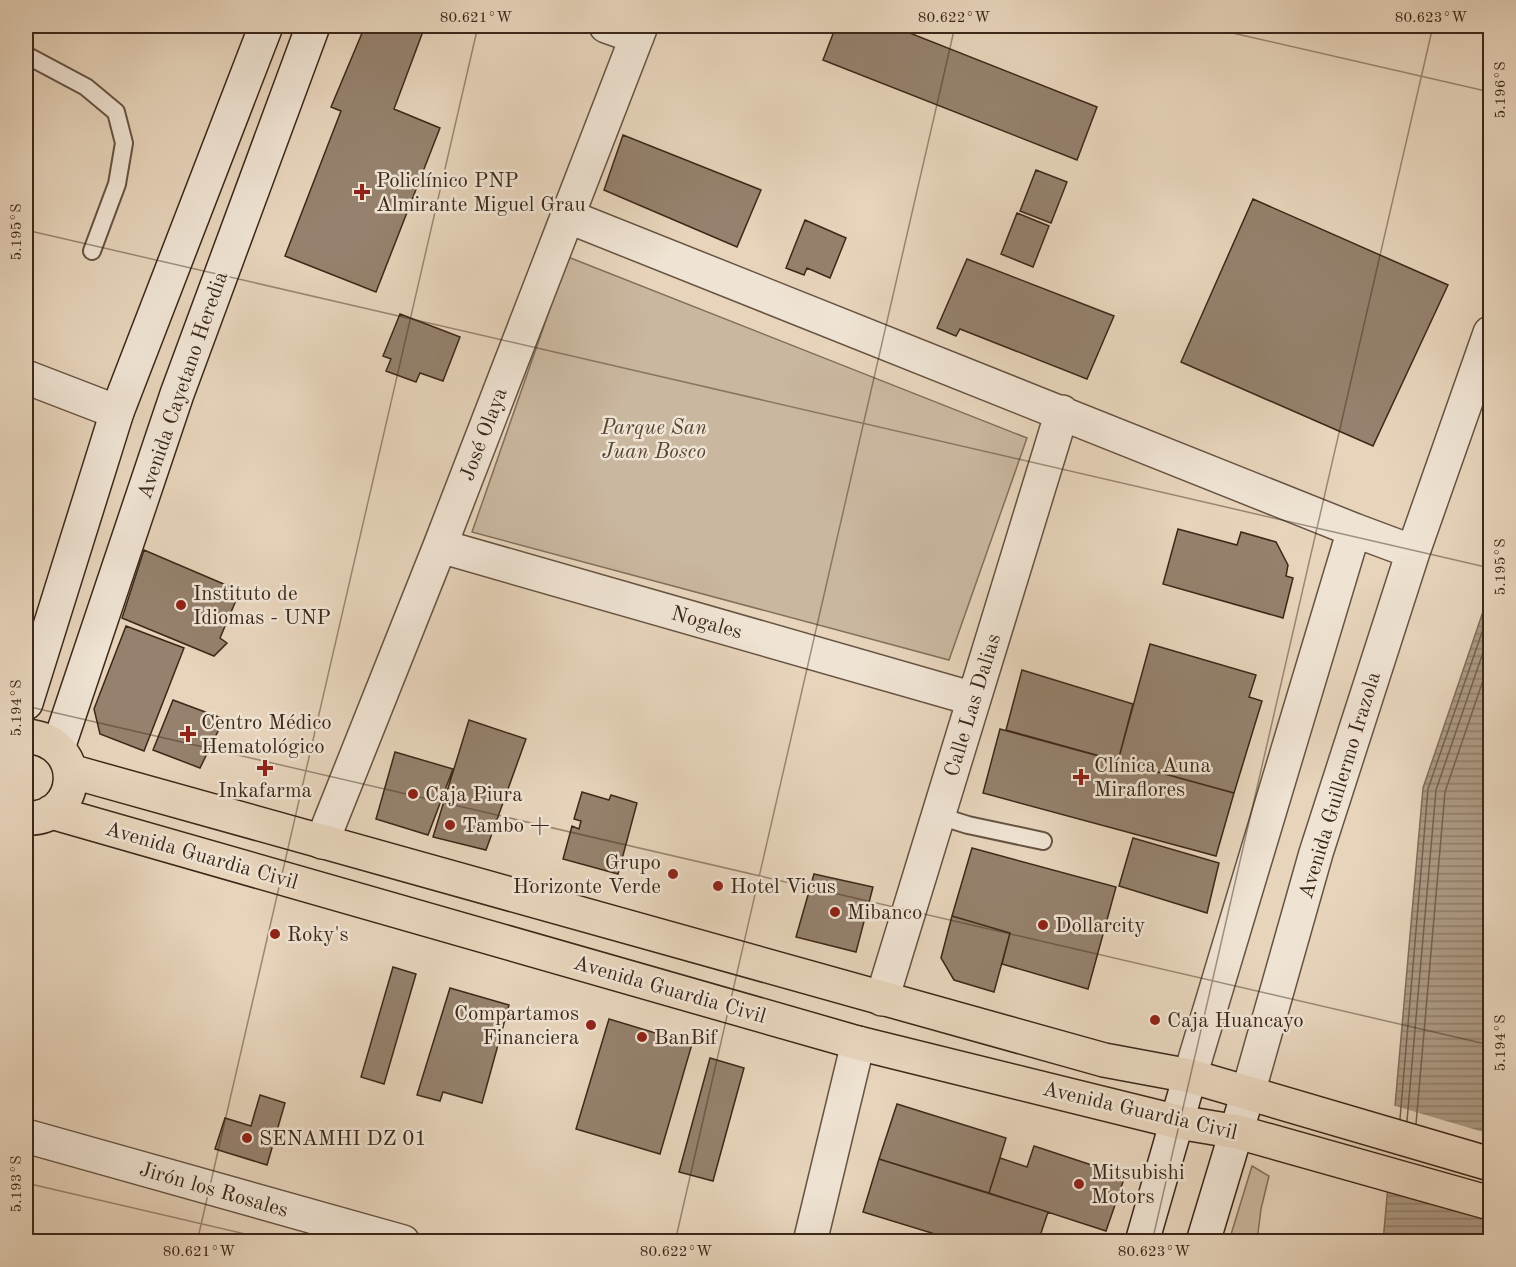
<svg xmlns="http://www.w3.org/2000/svg" width="1516" height="1267" font-family="'Old Standard TT',serif">
<style>
.park{fill:#cab79f;stroke:#83705c;stroke-width:1.5}
.water{fill:url(#water-rules);stroke:#806c59;stroke-width:1.5}
.pier{fill:#e7d4bb}
.lines{fill:none;stroke-linecap:round;stroke-linejoin:round}
.shore{stroke:#74614e;stroke-width:1.5}
.building{fill:#95816d;stroke:#3c2819;stroke-width:1.5}
.lane-casing{stroke:#675342;stroke-width:20}
.street-casing{stroke:#675342;stroke-width:36}
.secondary-casing{stroke:#3c2819;stroke-width:36}
.primary-casing{stroke:#3c2819;stroke-width:36}
.lane{stroke:#efe3d3;stroke-width:16}
.street{stroke:#efe3d3;stroke-width:33}
.secondary{stroke:#efe3d3;stroke-width:33}
.primary{stroke:#e7d4bb;stroke-width:33}
.ticks{fill:none;stroke:#3c2819;stroke-width:1.5;stroke-opacity:0.45}
.poi-dot{fill:#8f2418;stroke:#efe3d3;stroke-width:2}
.labels{text-anchor:middle;stroke-width:5;stroke-linejoin:round;paint-order:stroke}
.poi-label{font-size:21px;fill:#3c2819;stroke:#efe3d3;text-anchor:start}
.street-label{font-size:21px;fill:#3c2819;stroke:#efe3d3}
.park-label{font-size:21px;font-style:italic;fill:#584534;stroke:#efe3d3}
.neatline{fill:none;stroke:#3c2819;stroke-width:2}
.ticks-label{font-size:15px;text-anchor:middle;fill:#3c2819}
</style>
<defs>
<pattern id="water-rules" width="6" height="5" patternUnits="userSpaceOnUse" patternTransform="scale(1.5)"><rect width="6" height="5" fill="#ad9a84"/><path d="M0 2.5h6" fill="none" stroke="#8e7e6b"/></pattern>
</defs>
<rect width="100%" height="100%" fill="#e7d4bb"/>
<filter id="stains"><feTurbulence type="fractalNoise" baseFrequency=".00333" numOctaves="4"/><feColorMatrix values="0 0 0 0 .2 0 0 0 0 .09 0 0 0 0 .02 0 0 0 .5 -.17"/></filter>
<radialGradient id="worn" r=".72"><stop offset=".6" stop-color="#630" stop-opacity="0"/><stop offset="1" stop-color="#630" stop-opacity=".3"/></radialGradient>
<path class="park" d="M 568,257 L 1027,438 L 949,660 L 472,532 Z
M 1252,1166 L 1269,1176 L 1261,1209 L 1257,1241 L 1229,1241 Z"/>
<path class="water" d="M 1490,591 L 1490,1241 L 1383,1242 L 1423,788 Z"/>
<path class="pier" d="M 1392,1105 L 1490,1134 L 1490,1221 L 1384,1190 Z"/>
<g class="lines">
<path class="shore" d="M 1400,1119 L 1428,789 L 1490,609
M 1407,1121 L 1436,790 L 1490,632
M 1416,1124 L 1445,792 L 1490,660"/>
</g>
<path class="building" d="M 365,26 L 425,26 L 394,109 L 440,128 L 376,292 L 285,256 L 341,111 L 331,107 Z
M 836,26 L 892,26 L 1097,107 L 1077,160 L 823,60 Z
M 623,135 L 761,190 L 737,247 L 604,190 Z
M 1036,170 L 1067,182 L 1051,223 L 1020,211 Z
M 1253,199 L 1448,285 L 1373,446 L 1181,362 Z
M 1017,213 L 1049,226 L 1033,267 L 1001,254 Z
M 805,220 L 846,238 L 830,278 L 807,268 L 804,275 L 786,268 Z
M 967,259 L 1114,316 L 1087,379 L 960,329 L 956,336 L 937,328 Z
M 400,314 L 460,337 L 443,381 L 420,373 L 416,382 L 386,371 L 391,359 L 383,356 Z
M 1178,529 L 1237,545 L 1241,532 L 1276,542 L 1288,565 L 1286,576 L 1293,578 L 1283,618 L 1163,584 Z
M 144,550 L 240,591 L 220,638 L 227,643 L 214,656 L 122,618 Z
M 126,626 L 184,648 L 144,751 L 100,734 L 94,709 Z
M 1150,644 L 1256,675 L 1249,697 L 1262,701 L 1234,793 L 1118,761 Z
M 1022,670 L 1133,704 L 1118,761 L 1006,730 Z
M 173,700 L 224,719 L 200,768 L 153,750 Z
M 469,720 L 526,739 L 486,850 L 433,837 Z
M 1000,729 L 1234,793 L 1216,856 L 983,793 Z
M 395,752 L 453,769 L 428,835 L 376,819 Z
M 582,792 L 609,800 L 611,795 L 637,803 L 618,874 L 563,859 L 572,826 L 579,829 L 581,821 L 574,819 Z
M 1133,838 L 1219,863 L 1207,913 L 1119,886 Z
M 972,848 L 1116,887 L 1088,989 L 1002,964 L 1010,933 L 952,916 Z
M 814,874 L 873,887 L 856,952 L 796,937 Z
M 952,916 L 1010,933 L 994,992 L 954,980 L 941,958 Z
M 393,967 L 416,974 L 384,1084 L 361,1077 Z
M 450,988 L 509,1005 L 482,1103 L 443,1092 L 440,1101 L 417,1095 Z
M 609,1019 L 692,1044 L 660,1154 L 576,1129 Z
M 710,1058 L 744,1068 L 713,1181 L 679,1172 Z
M 260,1095 L 285,1103 L 267,1165 L 215,1149 L 225,1118 L 251,1126 Z
M 897,1104 L 1006,1138 L 989,1193 L 879,1159 Z
M 1034,1146 L 1125,1176 L 1106,1231 L 989,1193 L 1000,1158 L 1027,1167 Z
M 879,1159 L 1048,1212 L 1038,1242 L 961,1242 L 863,1212 Z"/>
<g class="lines">
<g class="lane-casing">
<path id="lane" d="M 26,55 L 86,87 L 116,112 L 124,143 L 117,184 L 92,251
M 939,816 L 968,825 L 1043,841"/>
</g>
<g class="street-casing">
<path id="street" d="M 606,26 L 637,37
M 567,216 L 1354,530 L 1413,552
M 26,377 L 117,412
M 440,546 L 974,699
M 322,842 L 440,546 L 641,26
M 882,999 L 1062,412
M 1190,1076 L 1354,530
M 1248,1093 L 1316,853 L 1413,552 L 1490,333
M 26,1136 L 403,1242
M 810,1242 L 858,1043"/>
</g>
<g class="secondary-casing">
<path id="secondary" d="M 26,703 L 117,412 L 266,26
M 58,748 L 177,394 L 313,26
M 1142,1242 L 1190,1076
M 1203,1242 L 1248,1093"/>
</g>
<g class="primary-casing">
<path id="primary" d="M 26,736 C 89,741 81,821 26,818
M 70,771 L 1104,1060 L 1190,1076 L 1490,1164
M 51,812 L 858,1043 L 1178,1122 L 1238,1132 L 1490,1203"/>
</g>
<use href="#lane" class="lane"/>
<use href="#street" class="street"/>
<use href="#secondary" class="secondary"/>
<use href="#primary" class="primary"/>
</g>
<path class="ticks" d="M 1202,26 L 1490,92M 26,230 L 1490,568M 26,706 L 1490,1045M 26,1183 L 280,1242M 197,1242 L 478,26M 675,1242 L 955,26M 1152,1242 L 1433,26"/>
<g class="poi-dot">
<path d="M359 183h6v6h6v6h-6v6h-6v-6h-6v-6h6z"/>
<circle cx="181" cy="605" r="6"/>
<path d="M185 725h6v6h6v6h-6v6h-6v-6h-6v-6h6z"/>
<path d="M262 759h6v6h6v6h-6v6h-6v-6h-6v-6h6z"/>
<path d="M1078 768h6v6h6v6h-6v6h-6v-6h-6v-6h6z"/>
<circle cx="413" cy="794" r="6"/>
<circle cx="450" cy="825" r="6"/>
<circle cx="673" cy="874" r="6"/>
<circle cx="718" cy="886" r="6"/>
<circle cx="835" cy="912" r="6"/>
<circle cx="1043" cy="925" r="6"/>
<circle cx="275" cy="934" r="6"/>
<circle cx="1155" cy="1020" r="6"/>
<circle cx="591" cy="1025" r="6"/>
<circle cx="642" cy="1037" r="6"/>
<circle cx="247" cy="1138" r="6"/>
<circle cx="1079" cy="1184" r="6"/>
</g>
<g class="labels">
<g class="poi-label">
<text x="376" y="187">Policlínico PNP<tspan x="376" dy="24">Almirante Miguel Grau</tspan></text>
<text x="193" y="600">Instituto de<tspan x="193" dy="24">Idiomas - UNP</tspan></text>
<text x="201" y="729">Centro Médico<tspan x="201" dy="24">Hematológico</tspan></text>
<text x="1094" y="772">Clínica Auna<tspan x="1094" dy="24">Miraflores</tspan></text>
<text x="265" y="797" text-anchor="middle">Inkafarma</text>
<text x="425" y="801">Caja Piura</text>
<text x="462" y="832">Tambo +</text>
<text x="661" y="869" text-anchor="end">Grupo<tspan x="661" dy="24">Horizonte Verde</tspan></text>
<text x="730" y="893">Hotel Vicus</text>
<text x="847" y="919">Mibanco</text>
<text x="1055" y="932">Dollarcity</text>
<text x="287" y="941">Roky's</text>
<text x="579" y="1020" text-anchor="end">Compartamos<tspan x="579" dy="24">Financiera</tspan></text>
<text x="1167" y="1027">Caja Huancayo</text>
<text x="654" y="1044">BanBif</text>
<text x="259" y="1145">SENAMHI DZ 01</text>
<text x="1091" y="1179">Mitsubishi<tspan x="1091" dy="24">Motors</tspan></text>
</g>
<g class="street-label">
<text transform="translate(182 385) rotate(-71)" y="7">Avenida Cayetano Heredia</text>
<text transform="translate(483 434) rotate(-69)" y="7">José Olaya</text>
<text transform="translate(707 622) rotate(16)" y="7">Nogales</text>
<text transform="translate(972 705) rotate(-73)" y="7">Calle Las Dalias</text>
<text transform="translate(1339 785) rotate(-73)" y="7">Avenida Guillermo Irazola</text>
<text transform="translate(202 855) rotate(16)" y="7">Avenida Guardia Civil</text>
<text transform="translate(670 989) rotate(16)" y="7">Avenida Guardia Civil</text>
<text transform="translate(1140 1110) rotate(13)" y="7">Avenida Guardia Civil</text>
<text transform="translate(214 1189) rotate(16)" y="7">Jirón los Rosales</text>
</g>
<g class="park-label">
<text x="654" y="434">Parque San<tspan x="654" dy="24">Juan Bosco</tspan></text>
</g>
</g>
<rect width="1516" height="1267" fill="none" stroke="#e7d4bb" stroke-width="66"/>
<rect x="33" y="33" width="1450" height="1201" class="neatline"/>
<g class="ticks-label">
<text x="476" y="22">80.621°W</text>
<text x="954" y="22">80.622°W</text>
<text x="1431" y="22">80.623°W</text>
<text transform="translate(1500 90) rotate(-90)" y="5">5.196°S</text>
<text transform="translate(16 232) rotate(-90)" y="5">5.195°S</text>
<text transform="translate(1500 567) rotate(-90)" y="5">5.195°S</text>
<text transform="translate(16 708) rotate(-90)" y="5">5.194°S</text>
<text transform="translate(1500 1043) rotate(-90)" y="5">5.194°S</text>
<text transform="translate(16 1184) rotate(-90)" y="5">5.193°S</text>
<text x="199" y="1256">80.621°W</text>
<text x="676" y="1256">80.622°W</text>
<text x="1154" y="1256">80.623°W</text>
</g>
<rect width="100%" height="100%" filter="url(#stains)"/>
<rect width="100%" height="100%" fill="url(#worn)"/>
</svg>
